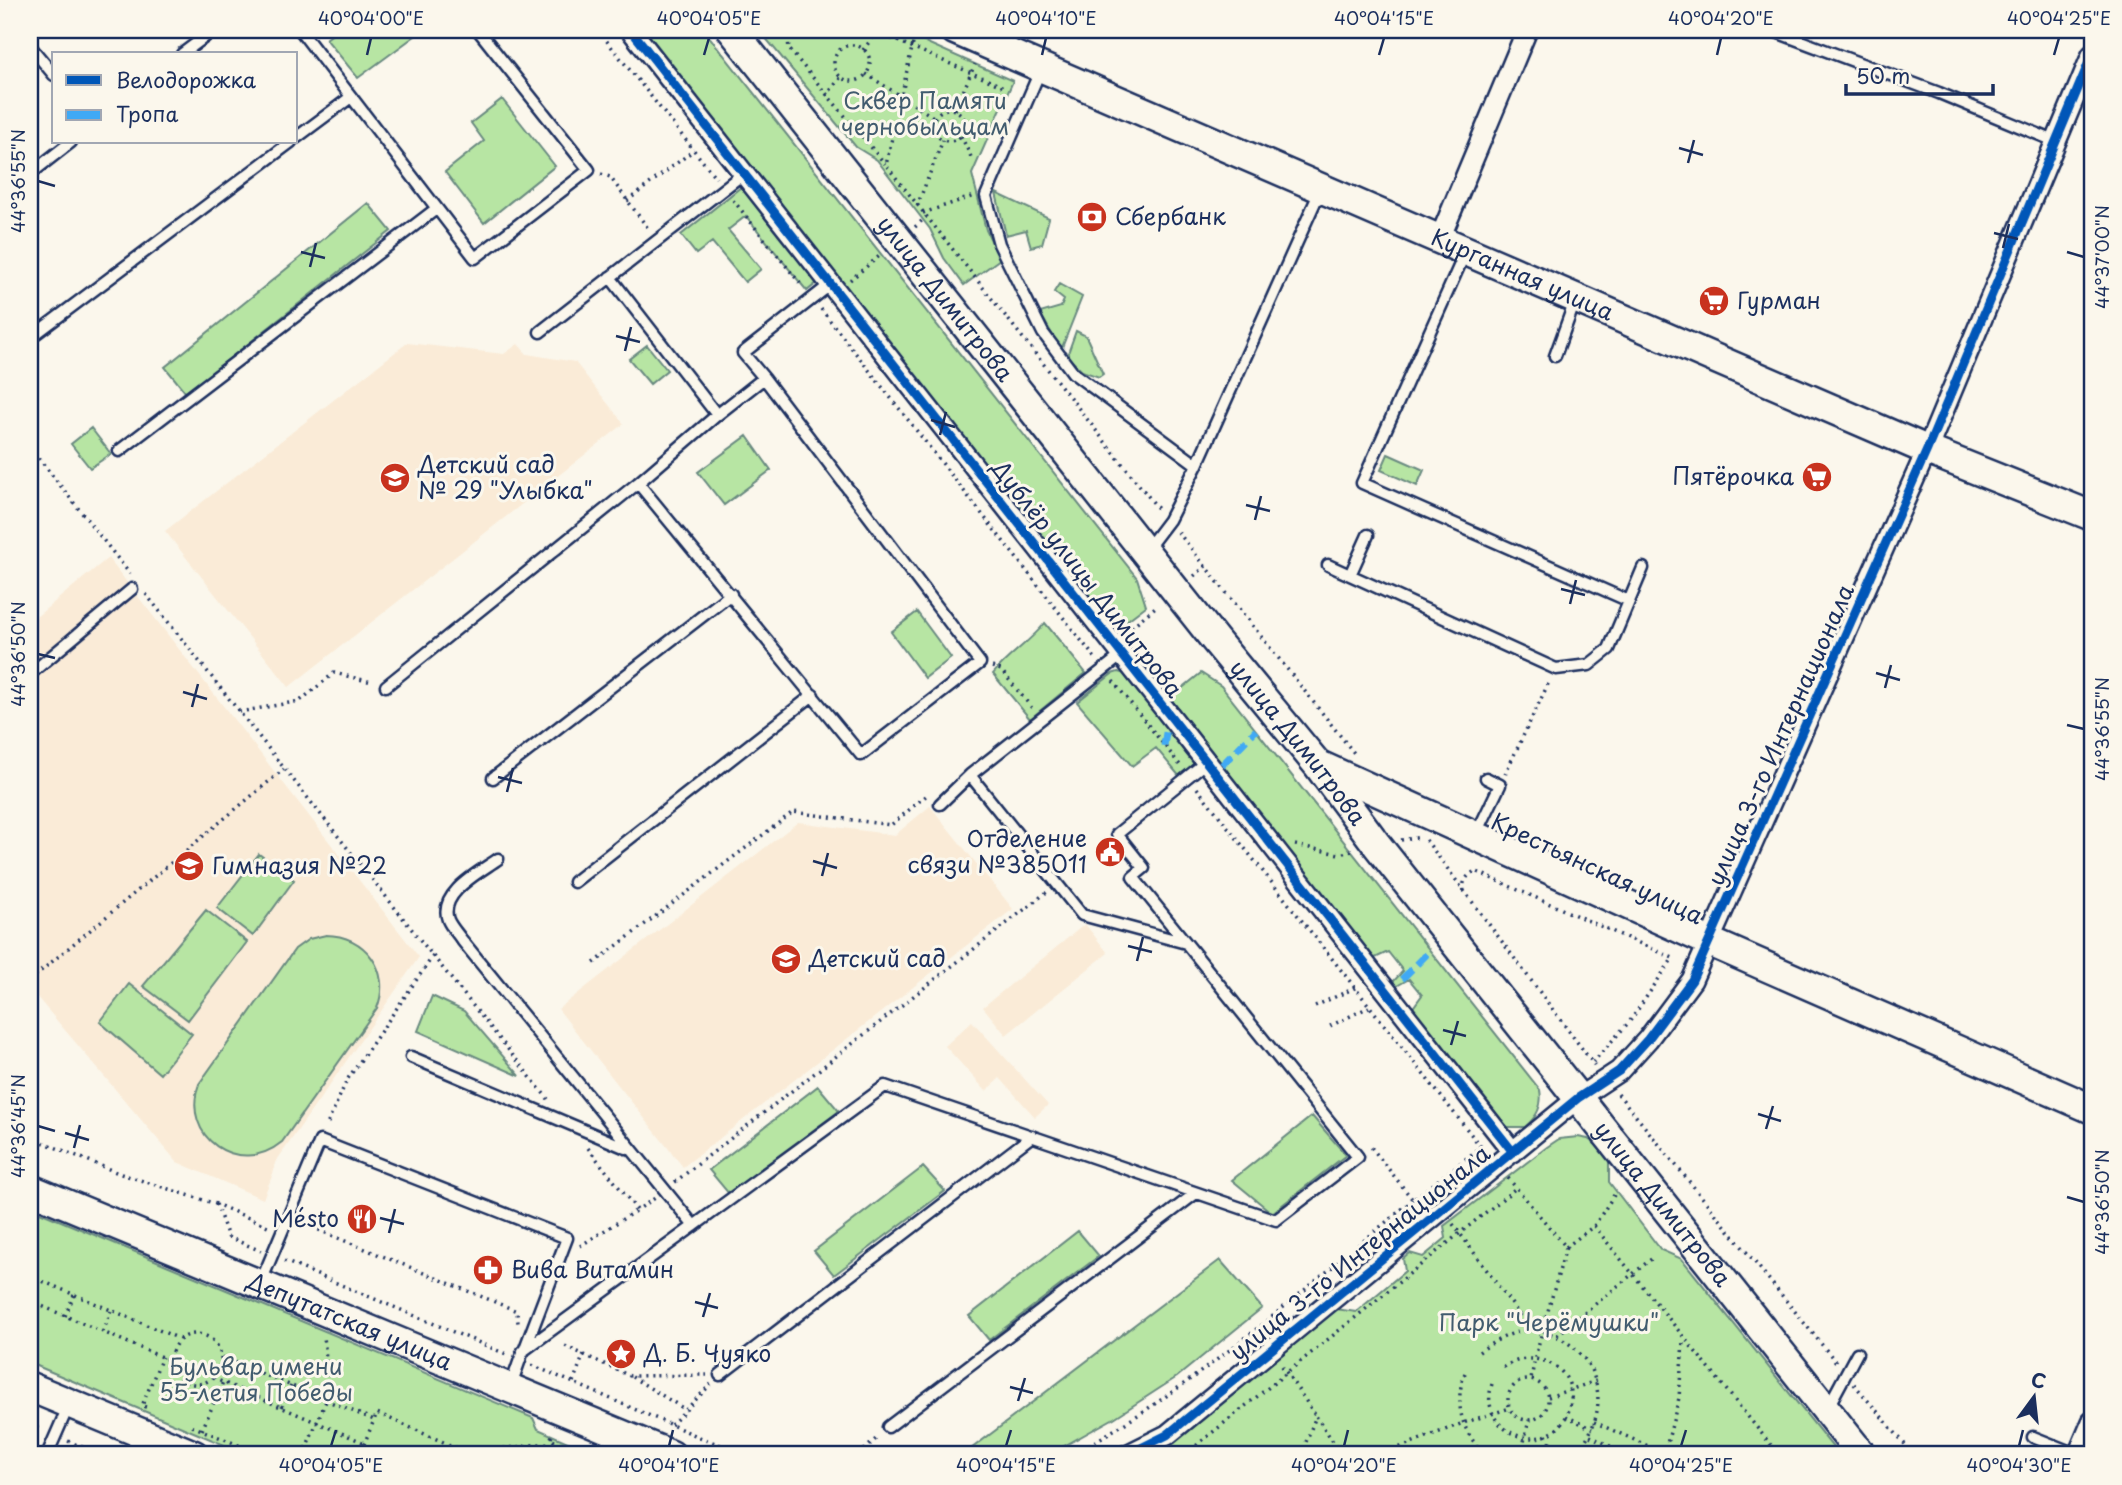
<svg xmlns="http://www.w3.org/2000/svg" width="2122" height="1485" font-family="'Playpen Sans',sans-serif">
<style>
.built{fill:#faebd7}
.green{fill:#b7e5a3;stroke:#698a80;stroke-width:2}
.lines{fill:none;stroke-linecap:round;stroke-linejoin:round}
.lane-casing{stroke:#1b2f5e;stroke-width:15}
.street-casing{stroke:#1b2f5e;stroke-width:24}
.secondary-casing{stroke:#1b2f5e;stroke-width:33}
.path{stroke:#1b2f5e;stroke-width:3.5;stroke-dasharray:2 5;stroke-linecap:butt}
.lane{stroke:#fbf7ec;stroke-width:10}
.street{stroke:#fbf7ec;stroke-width:19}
.secondary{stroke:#fbf7ec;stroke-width:28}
.quiet{stroke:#3fa9f5;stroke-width:7;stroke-dasharray:14 7;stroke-linecap:butt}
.cycleway-casing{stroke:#fbf7ec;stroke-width:13}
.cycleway{stroke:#0057b8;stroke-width:9}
.ticks{fill:none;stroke:#1b2f5e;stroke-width:2.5}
.labels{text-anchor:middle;stroke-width:6;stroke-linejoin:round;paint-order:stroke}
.park-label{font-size:23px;fill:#425c6f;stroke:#fbf7ec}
.poi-label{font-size:23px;fill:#1b2f5e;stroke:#fbf7ec;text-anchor:start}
.street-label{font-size:23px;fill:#1b2f5e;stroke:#fbf7ec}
.neatline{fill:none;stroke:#1b2f5e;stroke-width:2.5}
.ticks-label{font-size:18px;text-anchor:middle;fill:#1b2f5e}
</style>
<rect width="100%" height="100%" fill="#fbf7ec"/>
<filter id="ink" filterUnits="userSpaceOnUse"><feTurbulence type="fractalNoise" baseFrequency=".0143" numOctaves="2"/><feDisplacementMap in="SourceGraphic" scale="14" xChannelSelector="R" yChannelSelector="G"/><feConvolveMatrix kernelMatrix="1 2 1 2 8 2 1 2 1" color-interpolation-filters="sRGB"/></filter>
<g filter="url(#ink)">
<path class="built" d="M 407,343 L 504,354 L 518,344 L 527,354 L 575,362 L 624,424 L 289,687 L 165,531 Z
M 108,558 L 419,957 L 275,1163 L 274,1171 L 263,1199 L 177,1162 L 30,989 L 30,622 Z
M 930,806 L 1013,909 L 683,1167 L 558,1009 L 798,822 L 895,835 Z
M 1085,924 L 1108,953 L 1006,1035 L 983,1007 Z
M 972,1021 L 1048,1105 L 1035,1117 L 1000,1078 L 986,1091 L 945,1046 Z"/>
<path class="green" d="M 338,30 L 423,30 L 358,78 L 326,39 Z
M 641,30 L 704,30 L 1137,578 L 1146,606 L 1121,625 L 1111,627 Z
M 759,30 L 898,30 L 1013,81 L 972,174 L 986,230 L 1000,259 L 964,285 L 944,258 L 930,229 L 877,160 L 856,147 Z
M 502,99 L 555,166 L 484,223 L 445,172 L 484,141 L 471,123 Z
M 741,187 L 818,282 L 807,291 L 746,216 L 728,230 L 761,269 L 745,282 L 712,242 L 696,254 L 681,235 Z
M 996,193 L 1049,218 L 1042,244 L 1031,247 L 1026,230 L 1006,235 Z
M 368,203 L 391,231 L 186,393 L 165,367 Z
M 1059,284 L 1082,297 L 1061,350 L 1040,313 L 1061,307 L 1064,300 L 1054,292 Z
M 1076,331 L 1086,336 L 1103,374 L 1099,377 L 1082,371 L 1067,356 Z
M 647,345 L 667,370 L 650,384 L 629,359 Z
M 91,428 L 111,454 L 90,468 L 71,444 Z
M 747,436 L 771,470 L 724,505 L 698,472 Z
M 1388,454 L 1424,470 L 1417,486 L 1381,470 Z
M 917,612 L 951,658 L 925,678 L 891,632 Z
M 1045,623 L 1086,673 L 1030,719 L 993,674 C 1009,654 1030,642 1045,623 Z
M 1118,672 L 1126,674 L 1196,762 L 1180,777 L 1156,748 L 1132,766 L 1077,702 L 1112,674 Z
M 1201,673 L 1221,686 L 1540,1090 C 1543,1106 1537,1117 1525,1127 L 1508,1127 L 1501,1122 L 1412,1009 L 1422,995 L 1409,979 L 1395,987 L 1392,983 L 1403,971 L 1388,952 L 1373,959 L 1170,698 Z
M 259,854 L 294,880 L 253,936 L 217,908 Z
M 206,910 L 247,942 L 188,1020 L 143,986 Z
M 326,935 C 365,935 392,971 377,1008 L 282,1142 C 238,1178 180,1137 199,1084 L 295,949 L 309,939 Z
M 129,984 L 192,1034 L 160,1074 L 100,1022 Z
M 432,996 L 464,1011 L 520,1076 L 418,1031 Z
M 818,1086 L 839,1111 L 729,1194 L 709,1170 Z
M 1312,1116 L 1346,1155 L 1272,1213 L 1232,1180 Z
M 1578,1137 L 1588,1139 L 1599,1147 L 1609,1160 L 1609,1182 L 1661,1250 L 1682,1259 L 1839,1455 L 1163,1455 L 1169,1446 L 1182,1435 L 1336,1309 L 1356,1312 L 1405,1271 L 1403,1259 L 1410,1253 L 1423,1257 L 1446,1238 L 1444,1226 L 1547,1147 L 1559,1139 Z
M 923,1167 L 945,1191 L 834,1275 L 814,1251 Z
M 30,1208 L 533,1418 L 538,1429 L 597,1455 L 248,1455 L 30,1363 Z
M 1078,1231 L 1099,1256 L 989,1340 L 969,1316 Z
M 1220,1260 L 1262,1308 L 1177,1377 L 1114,1418 L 1048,1455 L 963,1455 Z"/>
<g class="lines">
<g class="lane-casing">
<path id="lane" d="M 300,30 L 475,258 L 589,170 L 478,30
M 1771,30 L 1939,93 L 2057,142
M 30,46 L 54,75
M 182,54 L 214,30
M 1040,71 L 986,196 L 999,244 L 1043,333 L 1073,373 L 1197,465
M 296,138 L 351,97
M 30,174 L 71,142
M 1465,253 L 1362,483 L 1629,601
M 540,332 L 744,173
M 30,338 L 291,142
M 1555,356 L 1575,301
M 764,378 L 743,353 L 831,284
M 119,451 L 436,209
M 638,483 L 717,415
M 1147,549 L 1169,520 L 1197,465 L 1320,191
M 1328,565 L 1556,669 L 1589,665 L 1609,649 L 1643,568
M 1350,575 L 1368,535
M 1122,655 L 970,775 L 1082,915 L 1186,943
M 30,674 L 132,589
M 386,686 L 638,483 L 861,755 L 980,663 L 764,378 L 717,415 L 610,277
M 493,778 L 731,594
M 940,804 L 970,775
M 1476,835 L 1500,785 L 1486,778
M 498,859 C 480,872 438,893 448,920 C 451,927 457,933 461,939 L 694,1226
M 574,882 L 813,695
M 411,1057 L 626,1148
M 260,1284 L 320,1141 L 567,1238 L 524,1351
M 720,1375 L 1032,1136
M 511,1385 L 523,1351 L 885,1086 L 1276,1220 L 1358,1157 L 1133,877 L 1144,868 L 1117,834 L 1206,762
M 1828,1407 L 1857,1353
M 888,1427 L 1196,1193
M 2033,1437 L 2078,1455
M 47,1455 L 68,1407"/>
</g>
<g class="street-casing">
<path id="street" d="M 631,30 L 1513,1152
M 1440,238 L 1527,30
M 1127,1455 L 1167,1435 L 1578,1098 L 1619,1071 L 1648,1039 L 1692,980 L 1927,450 L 2092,55
M 2078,1455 L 2092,1422"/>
</g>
<g class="secondary-casing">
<g id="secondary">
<path id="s1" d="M 732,30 L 1215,640 L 1317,764 L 1377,845 L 1862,1455"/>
<path id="s2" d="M 955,30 L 1927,450 L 2092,516"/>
<path d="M 1319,765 L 1710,942 L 2092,1109"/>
<path id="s3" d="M 30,1189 L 671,1455"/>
<path d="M 30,1387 L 194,1455"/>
</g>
</g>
<path class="path" d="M 598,30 L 716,178
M 787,30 L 789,49 L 885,164
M 872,30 L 1004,87
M 916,30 L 886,165 L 1159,510
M834 63a18 18 0 1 1 36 0a18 18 0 1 1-36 0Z
M 863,50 L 877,32
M 866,74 L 935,118
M 826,96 L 841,77
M933 125a16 16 0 1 1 32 0a16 16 0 1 1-32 0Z
M 955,110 L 975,64
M 961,136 L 972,159
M 601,174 L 610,177 L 650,231
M 733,200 L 803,287
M 627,201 L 694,150
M 917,206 L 943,140
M 923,213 L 974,196
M 915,227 L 926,217
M 850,280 L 882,254
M 821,309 L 1095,658
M 30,447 L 130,574
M 1178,532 L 1354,753
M 1194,576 L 1206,566
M 146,594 L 433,956 L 347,1080 L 326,1127
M 1126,631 L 1158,605
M 992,667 L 1001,670 L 1032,708
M 1113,681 L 1180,765
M 239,712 L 300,701 L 334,673 L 372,682
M 1505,774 L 1550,680
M 1197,788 L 1481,1147 L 1413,1200 L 1371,1147
M 1401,840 L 1421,837
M 1426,840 L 1595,1066
M 1295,845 L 1339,854 L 1352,851
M 1464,891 C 1462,881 1467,876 1475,871 L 1673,958 L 1630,1021 L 1593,1062
M 433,956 L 548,1099
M 594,963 L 793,812 L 891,825 L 927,795
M 30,980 L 284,769
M 1315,1006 L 1357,987
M 1330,1026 L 1369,1007
M 1618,1094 L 1836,1362
M 30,1137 L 121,1174 L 216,1204 L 270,1227
M 588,1148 L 637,1210 L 655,1198
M 1508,1178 L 1566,1247 L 1535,1357 L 1531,1380
M 675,1182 L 1047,892
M 216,1204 L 228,1237 L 261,1251
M 299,1222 L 517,1311 L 518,1323
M 1453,1224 L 1530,1329
M 1594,1226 L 1779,1455
M 580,1246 L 637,1210
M 1566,1247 L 1594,1226 L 1616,1192
M 284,1261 L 506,1354
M 30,1276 L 180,1339
M 30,1301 L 171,1361
M 65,1316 L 74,1295
M 103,1332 L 111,1311
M171 1359a25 25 0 1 1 50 0a25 25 0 1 1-50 0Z
M 1557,1335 L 1655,1256
M 565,1346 L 630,1376 L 707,1375
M 1479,1352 C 1494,1341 1509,1333 1528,1330 C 1541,1328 1557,1336 1568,1343 C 1607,1371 1607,1423 1573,1455
M 222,1357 L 374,1420
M 532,1365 L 697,1436 L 746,1455
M 1282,1366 L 1316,1416
M 1465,1373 C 1453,1403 1462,1434 1486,1455
M 632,1377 L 686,1410
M 213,1378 L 365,1443
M1508 1400a20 20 0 1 1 40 0a20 20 0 1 1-40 0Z
M 573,1382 L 584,1354
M 1492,1384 C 1476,1433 1546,1460 1567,1415 C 1586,1373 1537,1342 1501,1369
M 1854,1384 L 1914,1455
M 1548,1397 L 1596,1381
M 146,1407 L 142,1406 L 162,1357
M 282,1407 L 291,1386
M 1566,1416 L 1592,1429
M 1594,1422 L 1664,1453
M 30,1425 L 42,1430
M 671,1425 L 711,1384
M 192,1426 L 263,1455
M 202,1430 L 223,1382
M 1546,1435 L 1557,1455
M 552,1436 L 550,1439 L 589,1455
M 1590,1436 L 1628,1455
M 68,1441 L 101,1455
M 303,1455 L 329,1394 L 324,1336
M 377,1455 L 362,1449 L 377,1413 L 473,1455
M 448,1455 L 557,1442
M 551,1455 L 557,1442
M 859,1455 L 878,1437
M 1070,1455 C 1196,1388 1303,1290 1413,1200
M 1188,1455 L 1187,1453 L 1516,1188
M 1301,1455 L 1316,1416 L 1342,1455
M 1380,1455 L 1463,1423 L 1510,1408
M 1521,1455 L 1529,1420
M 1664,1455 L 1679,1398 L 1683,1341"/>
<use href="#lane" class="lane"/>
<use href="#street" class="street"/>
<use href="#secondary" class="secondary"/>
<path class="quiet" d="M 1164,746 L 1167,726
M 1222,765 L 1256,730
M 1402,979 L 1430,951"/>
<g class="cycleway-casing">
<path id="cycleway" d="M 631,30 L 1513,1152
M 1127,1455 L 1167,1435 L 1578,1098 L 1619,1071 L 1648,1039 L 1692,980 L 1927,450 L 2092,55"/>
</g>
<use href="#cycleway" class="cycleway"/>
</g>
</g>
<path class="ticks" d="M 367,55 L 371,38M 704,55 L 709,38M 1042,55 L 1046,38M 1379,55 L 1384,38M 1717,55 L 1721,38M 2054,55 L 2059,38M 1679,148 L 1703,155M 1688,163 L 1694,140M 38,181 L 55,186M 1994,233 L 2018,239M 2003,248 L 2009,224M 301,252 L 325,258M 2067,252 L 2084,257M 310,267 L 316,243M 616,336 L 640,342M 625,351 L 631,327M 931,420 L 955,427M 940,435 L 946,412M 1246,505 L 1270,511M 1255,520 L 1261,496M 1561,589 L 1585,595M 1570,604 L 1576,580M 38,654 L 55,658M 1876,673 L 1900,680M 1885,688 L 1891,665M 183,692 L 207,699M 192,707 L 198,684M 2067,725 L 2084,729M 498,777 L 522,783M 507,792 L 513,768M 813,861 L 837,868M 822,876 L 828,853M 1128,946 L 1152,952M 1137,961 L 1143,937M 1443,1030 L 1466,1036M 1451,1045 L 1458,1021M 1758,1114 L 1781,1121M 38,1126 L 55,1131M 1766,1129 L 1773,1106M 65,1133 L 89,1140M 74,1148 L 80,1125M 2067,1197 L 2084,1202M 380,1218 L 404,1224M 389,1233 L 395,1209M 695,1302 L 718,1308M 703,1317 L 710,1293M 1010,1387 L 1033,1393M 1018,1401 L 1025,1378M 331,1446 L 336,1430M 669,1446 L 673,1430M 1006,1446 L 1011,1430M 1344,1446 L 1348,1430M 1681,1446 L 1686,1430M 2019,1446 L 2023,1430"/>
<defs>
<g id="bank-disc" transform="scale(1.575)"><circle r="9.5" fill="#c8321e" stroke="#fbf7ec"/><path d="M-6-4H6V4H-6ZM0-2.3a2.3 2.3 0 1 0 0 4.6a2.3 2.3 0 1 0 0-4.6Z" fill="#fff"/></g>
<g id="supermarket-disc" transform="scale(1.575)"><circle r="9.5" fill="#c8321e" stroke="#fbf7ec"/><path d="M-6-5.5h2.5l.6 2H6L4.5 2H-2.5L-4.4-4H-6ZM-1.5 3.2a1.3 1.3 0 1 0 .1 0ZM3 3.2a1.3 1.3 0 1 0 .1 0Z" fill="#fff"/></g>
<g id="school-disc" transform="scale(1.575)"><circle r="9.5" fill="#c8321e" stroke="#fbf7ec"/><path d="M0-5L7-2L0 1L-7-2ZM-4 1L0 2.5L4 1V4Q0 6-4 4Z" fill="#fff"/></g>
<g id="civic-disc" transform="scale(1.575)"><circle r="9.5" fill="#c8321e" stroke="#fbf7ec"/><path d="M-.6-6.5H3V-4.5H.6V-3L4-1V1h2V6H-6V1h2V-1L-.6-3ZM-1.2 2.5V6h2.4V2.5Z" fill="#fff"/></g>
<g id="restaurant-disc" transform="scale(1.575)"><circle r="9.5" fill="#c8321e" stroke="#fbf7ec"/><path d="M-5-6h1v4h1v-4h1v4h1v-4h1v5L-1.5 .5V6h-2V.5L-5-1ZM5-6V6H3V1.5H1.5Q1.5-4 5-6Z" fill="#fff"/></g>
<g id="pharmacy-disc" transform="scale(1.575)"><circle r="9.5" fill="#c8321e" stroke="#fbf7ec"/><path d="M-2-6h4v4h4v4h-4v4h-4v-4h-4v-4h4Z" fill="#fff"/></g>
<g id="sight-disc" transform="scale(1.575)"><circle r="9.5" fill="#c8321e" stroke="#fbf7ec"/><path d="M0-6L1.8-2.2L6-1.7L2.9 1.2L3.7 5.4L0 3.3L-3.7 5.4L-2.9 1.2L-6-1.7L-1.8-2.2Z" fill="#fff"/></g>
</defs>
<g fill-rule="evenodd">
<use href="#bank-disc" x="1092" y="217"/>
<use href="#supermarket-disc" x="1714" y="301"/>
<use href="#supermarket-disc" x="1817" y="477"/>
<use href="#school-disc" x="395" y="478"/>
<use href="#civic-disc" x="1110" y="852"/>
<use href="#school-disc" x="189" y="866"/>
<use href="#school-disc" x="786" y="959"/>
<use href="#restaurant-disc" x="362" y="1219"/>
<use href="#pharmacy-disc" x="488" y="1270"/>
<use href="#sight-disc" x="621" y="1354"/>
</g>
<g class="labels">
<g class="park-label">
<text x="925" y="109">Сквер Памяти<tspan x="925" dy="26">чернобыльцам</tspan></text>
<text x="1549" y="1331">Парк "Черёмушки"</text>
<text x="256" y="1375">Бульвар имени<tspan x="256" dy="26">55-летия Победы</tspan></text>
</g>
<g class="poi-label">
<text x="1115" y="225">Сбербанк</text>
<text x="1737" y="309">Гурман</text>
<text x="418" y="473">Детский сад<tspan x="418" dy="26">№ 29 "Улыбка"</tspan></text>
<text x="1794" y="485" text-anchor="end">Пятёрочка</text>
<text x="1087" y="847" text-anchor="end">Отделение<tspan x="1087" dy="26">связи №385011</tspan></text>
<text x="212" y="874">Гимназия №22</text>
<text x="809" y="967">Детский сад</text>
<text x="339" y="1227" text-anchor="end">Mésto</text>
<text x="511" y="1278">Вива Витамин</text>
<text x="644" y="1362">Д. Б. Чуяко</text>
</g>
<g class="street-label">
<text dy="8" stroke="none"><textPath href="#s2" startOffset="618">Курганная улица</textPath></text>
<text dy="8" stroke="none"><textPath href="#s1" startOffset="343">улица Димитрова</textPath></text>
<text transform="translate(1087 579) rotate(52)" y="8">Дублёр улицы Димитрова</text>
<text transform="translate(1781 735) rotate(-66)" y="8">улица 3-го Интернационала</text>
<text dy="8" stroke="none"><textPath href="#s1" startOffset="910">улица Димитрова</textPath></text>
<text transform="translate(1597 869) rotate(25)" y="8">Крестьянская улица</text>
<text dy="8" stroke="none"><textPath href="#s1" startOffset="1498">улица Димитрова</textPath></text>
<text transform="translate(1360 1253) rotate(-39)" y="8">улица 3-го Интернационала</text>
<text dy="8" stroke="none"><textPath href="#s3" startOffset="346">Депутатская улица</textPath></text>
</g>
</g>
<rect width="2122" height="1485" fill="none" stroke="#fbf7ec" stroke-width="77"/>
<rect x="52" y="52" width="245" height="91" fill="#fbf7ec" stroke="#a1a7b3" stroke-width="2"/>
<rect x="66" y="75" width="35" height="10" fill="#0057b8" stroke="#a1a7b3" stroke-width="2"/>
<text x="116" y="88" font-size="21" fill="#1b2f5e">Велодорожка</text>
<rect x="66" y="110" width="35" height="10" fill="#3fa9f5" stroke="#a1a7b3" stroke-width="2"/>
<text x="116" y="122" font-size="21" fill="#1b2f5e">Тропа</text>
<g transform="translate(2034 1397) rotate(15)" stroke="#fbf7ec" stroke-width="5" paint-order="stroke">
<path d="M0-5L12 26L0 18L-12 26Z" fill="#1b2f5e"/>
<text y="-10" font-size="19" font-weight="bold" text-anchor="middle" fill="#1b2f5e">С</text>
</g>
<path d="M1846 84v10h147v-10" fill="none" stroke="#1b2f5e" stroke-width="3.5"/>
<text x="1856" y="84" font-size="21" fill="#1b2f5e" stroke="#fbf7ec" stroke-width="5" paint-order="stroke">50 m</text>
<rect x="38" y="38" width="2046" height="1408" class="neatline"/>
<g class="ticks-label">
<text x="371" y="25">40°04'00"E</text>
<text x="709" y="25">40°04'05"E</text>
<text x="1046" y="25">40°04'10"E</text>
<text x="1384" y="25">40°04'15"E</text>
<text x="1721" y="25">40°04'20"E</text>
<text x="2059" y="25">40°04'25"E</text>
<text transform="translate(19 181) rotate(-90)" y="6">44°36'55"N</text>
<text transform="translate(2103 257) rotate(-90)" y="6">44°37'00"N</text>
<text transform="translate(19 654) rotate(-90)" y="6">44°36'50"N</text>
<text transform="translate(2103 729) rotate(-90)" y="6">44°36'55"N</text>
<text transform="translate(19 1126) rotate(-90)" y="6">44°36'45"N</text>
<text transform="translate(2103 1202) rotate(-90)" y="6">44°36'50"N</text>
<text x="331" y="1472">40°04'05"E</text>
<text x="669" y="1472">40°04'10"E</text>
<text x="1006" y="1472">40°04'15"E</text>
<text x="1344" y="1472">40°04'20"E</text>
<text x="1681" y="1472">40°04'25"E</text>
<text x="2019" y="1472">40°04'30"E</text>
</g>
</svg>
